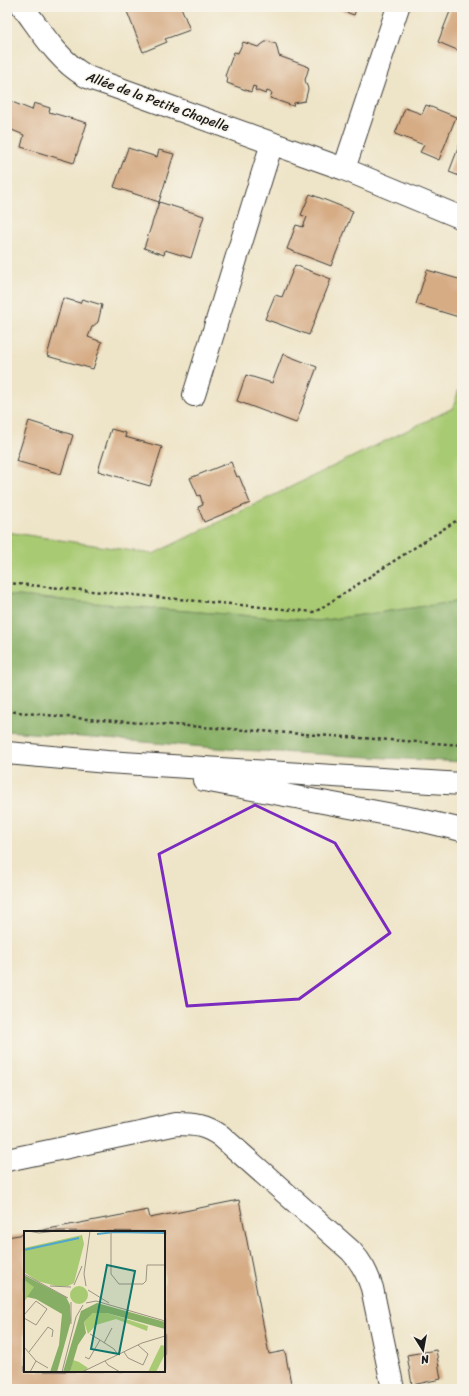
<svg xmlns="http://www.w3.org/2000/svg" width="469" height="1396" font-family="Sriracha,sans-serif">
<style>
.green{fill:#a8ca72;stroke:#627347}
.forest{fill:#86ae64;stroke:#516540}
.building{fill:#d6ac85}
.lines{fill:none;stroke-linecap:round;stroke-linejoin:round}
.minor-casing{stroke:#3c3a36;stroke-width:24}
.tertiary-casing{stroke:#3c3a36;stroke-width:24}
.path{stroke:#3c3a36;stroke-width:2.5;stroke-dasharray:3 3;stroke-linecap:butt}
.minor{stroke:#fff;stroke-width:22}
.tertiary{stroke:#fff;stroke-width:22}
.marked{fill:none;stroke:#7b2cbf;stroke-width:3;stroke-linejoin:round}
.labels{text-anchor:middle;stroke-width:3;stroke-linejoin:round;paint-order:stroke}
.street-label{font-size:13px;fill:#1c1c1c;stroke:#f7f3e8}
.inset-river{fill:none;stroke:#51a6cd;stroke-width:2}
.inset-road{fill:none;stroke:#9a9483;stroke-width:1}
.view{fill:#0f766e;fill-opacity:0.15;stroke:#0f766e;stroke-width:2}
.inset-edge{fill:none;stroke:#1c1c1c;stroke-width:2}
</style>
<rect width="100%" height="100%" fill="#f7f3e8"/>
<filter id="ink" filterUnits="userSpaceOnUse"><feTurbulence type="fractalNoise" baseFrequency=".025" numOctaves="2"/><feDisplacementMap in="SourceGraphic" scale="8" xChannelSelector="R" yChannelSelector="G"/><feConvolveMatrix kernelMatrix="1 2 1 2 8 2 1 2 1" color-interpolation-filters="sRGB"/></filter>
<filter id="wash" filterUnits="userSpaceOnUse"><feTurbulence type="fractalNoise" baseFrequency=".012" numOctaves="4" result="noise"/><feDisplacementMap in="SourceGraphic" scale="16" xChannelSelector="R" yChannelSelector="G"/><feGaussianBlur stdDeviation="0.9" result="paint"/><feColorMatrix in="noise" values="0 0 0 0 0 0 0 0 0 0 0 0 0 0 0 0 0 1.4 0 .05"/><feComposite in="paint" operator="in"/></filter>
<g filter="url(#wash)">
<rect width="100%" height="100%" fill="#eee4c7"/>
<path class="green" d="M 462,380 L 462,601 L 318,621 L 160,609 L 7,595 L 7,532 L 153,554 L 453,408 Z"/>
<path class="forest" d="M 7,595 L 160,609 L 318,621 L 462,601 L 462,762 L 241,750 L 7,731 Z"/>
<g id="blocks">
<path class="building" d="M 127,7 L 181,7 L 190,30 L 165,39 L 167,42 L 143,52 L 126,9 Z
M 332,7 L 357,7 L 354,15 Z
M 457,7 L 462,7 L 462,52 L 438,42 L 451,9 L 456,11 Z
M 267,41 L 276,44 L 279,56 L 309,67 L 305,80 L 308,89 L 305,101 L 294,103 L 293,106 L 270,98 L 272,93 L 267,91 L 266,94 L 255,90 L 256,87 L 253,86 L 251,92 L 227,83 L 228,78 L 225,76 L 234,52 L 238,53 L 243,42 L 258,47 Z
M 7,100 L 32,110 L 34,103 L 50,108 L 49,112 L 87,123 L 74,163 L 21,147 L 24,135 L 7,128 Z
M 426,105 L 456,117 L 439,160 L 420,152 L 424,145 L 395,134 L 405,108 L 422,114 Z
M 462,138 L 462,177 L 449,172 Z
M 128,148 L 157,157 L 159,150 L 174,154 L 159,202 L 114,187 Z
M 310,194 L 353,211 L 331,266 L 287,249 L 296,225 L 303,227 L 307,217 L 301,215 Z
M 159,202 L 204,216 L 191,258 L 165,250 L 164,255 L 144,248 Z
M 295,265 L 331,279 L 309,335 L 265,319 L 275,295 L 282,297 Z
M 427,270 L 462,280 L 462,318 L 416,304 Z
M 63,298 L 80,303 L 82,299 L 102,305 L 98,322 L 92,327 L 88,337 L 102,342 L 93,369 L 47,356 Z
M 283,354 L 317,367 L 296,423 L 237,401 L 246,375 L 272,383 Z
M 29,421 L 73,435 L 61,474 L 16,461 Z
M 111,429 L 126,433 L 125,437 L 162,447 L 150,486 L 98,471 Z
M 231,462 L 237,477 L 239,476 L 250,503 L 204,522 L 198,507 L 203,505 L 200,495 L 198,496 L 190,478 Z
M 239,1200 L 269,1354 L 285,1351 L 292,1389 L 11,1389 L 10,1382 L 7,1382 L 7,1237 L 25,1234 L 25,1371 L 164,1371 L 164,1232 L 38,1231 L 148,1210 L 150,1218 Z
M 436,1350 L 441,1379 L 412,1385 L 407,1355 Z"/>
</g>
</g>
<g filter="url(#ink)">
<use href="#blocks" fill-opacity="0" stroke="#3c3a36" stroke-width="1"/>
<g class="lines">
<g class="minor-casing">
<path id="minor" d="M 23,7 C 41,31 58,60 84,75 C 90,79 98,81 104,83 L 344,169
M 398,7 L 344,169 L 462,218
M 194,395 L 272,143
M 7,1160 L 177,1124 C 195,1124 205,1125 221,1136 L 351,1251 C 362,1263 367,1273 372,1288 L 393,1389"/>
</g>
<g class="tertiary-casing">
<path id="tertiary" d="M 7,753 L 107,762 L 462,784
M 204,780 L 420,820 L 462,830"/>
</g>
<path class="path" d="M 7,583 L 315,612 L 462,517
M 7,711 L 86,719 L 462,745"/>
<use href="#minor" class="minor"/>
<use href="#tertiary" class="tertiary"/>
</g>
</g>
<path class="marked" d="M 255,805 L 335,843 L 390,933 L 299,999 L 187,1006 L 159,854 Z"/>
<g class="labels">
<g class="street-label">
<text transform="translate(158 101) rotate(20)" y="5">Allée de la Petite Chapelle</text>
</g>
</g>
<g transform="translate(24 1231)">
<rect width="141" height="141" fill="#eee4c7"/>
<path d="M 58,4 L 60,13 L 50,52 L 44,55 L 32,55 L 13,50 L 0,41 L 0,17 ZM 0,49 L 11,56 L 0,71 ZM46 64a9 9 0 1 1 18 0a9 9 0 1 1-18 0ZM 69,82 L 83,82 L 124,95 L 123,100 L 92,88 L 72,94 L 64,103 L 60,91 ZM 137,114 L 141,115 L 141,123 L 132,141 L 124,141 ZM 49,129 L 55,131 L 64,137 L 60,141 L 46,141 Z" fill="#a8ca72"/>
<path d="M 0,44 L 42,66 L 46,74 L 47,90 L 33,141 L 26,141 L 35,114 L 38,83 L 12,68 L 3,66 L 10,56 L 0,49 ZM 73,72 L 141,91 L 141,98 L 83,82 L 69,82 L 60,91 L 62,102 L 54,114 L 46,141 L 39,141 L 57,80 Z" fill="#86ae64"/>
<path class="inset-river" d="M 73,3 L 91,1 L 141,2M 0,19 L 55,7"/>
<path class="inset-road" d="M 4,0 L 15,2 L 32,0M 87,0 L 87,43 L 95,53 L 119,53 L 122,50 L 123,34 L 141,34M 141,6 L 141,34M 0,43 L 44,67M 50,54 L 58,35M 26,55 L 47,56M 62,55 L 60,43 L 66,0M 64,59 L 85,72M 47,71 L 47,93M 62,72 L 72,70 L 141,90M 0,84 L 12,70 L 23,78 L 12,94 L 0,87M 76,109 L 90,118 L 94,124M 80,112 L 88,97M 0,116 L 12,130 L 24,137M 5,121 L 24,96 L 29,99 L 28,106M 100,121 L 104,127 L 119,134 L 124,123 L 114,114M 61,126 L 65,128 L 76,109 L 66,103M 81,130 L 84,134 L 96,141M 6,141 L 12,130M 38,141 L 52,86 L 59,74M 58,141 L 118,112 L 141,105"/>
<path class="view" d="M 83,34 L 111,40 L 95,123 L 67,118 Z"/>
<rect width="141" height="141" class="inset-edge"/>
</g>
<rect width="469" height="1396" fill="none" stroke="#f7f3e8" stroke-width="24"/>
<g transform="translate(423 1350) rotate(169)" stroke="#f7f3e8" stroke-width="3" paint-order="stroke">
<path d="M0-3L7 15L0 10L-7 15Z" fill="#1c1c1c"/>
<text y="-6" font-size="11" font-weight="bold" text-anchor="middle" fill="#1c1c1c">N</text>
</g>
</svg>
